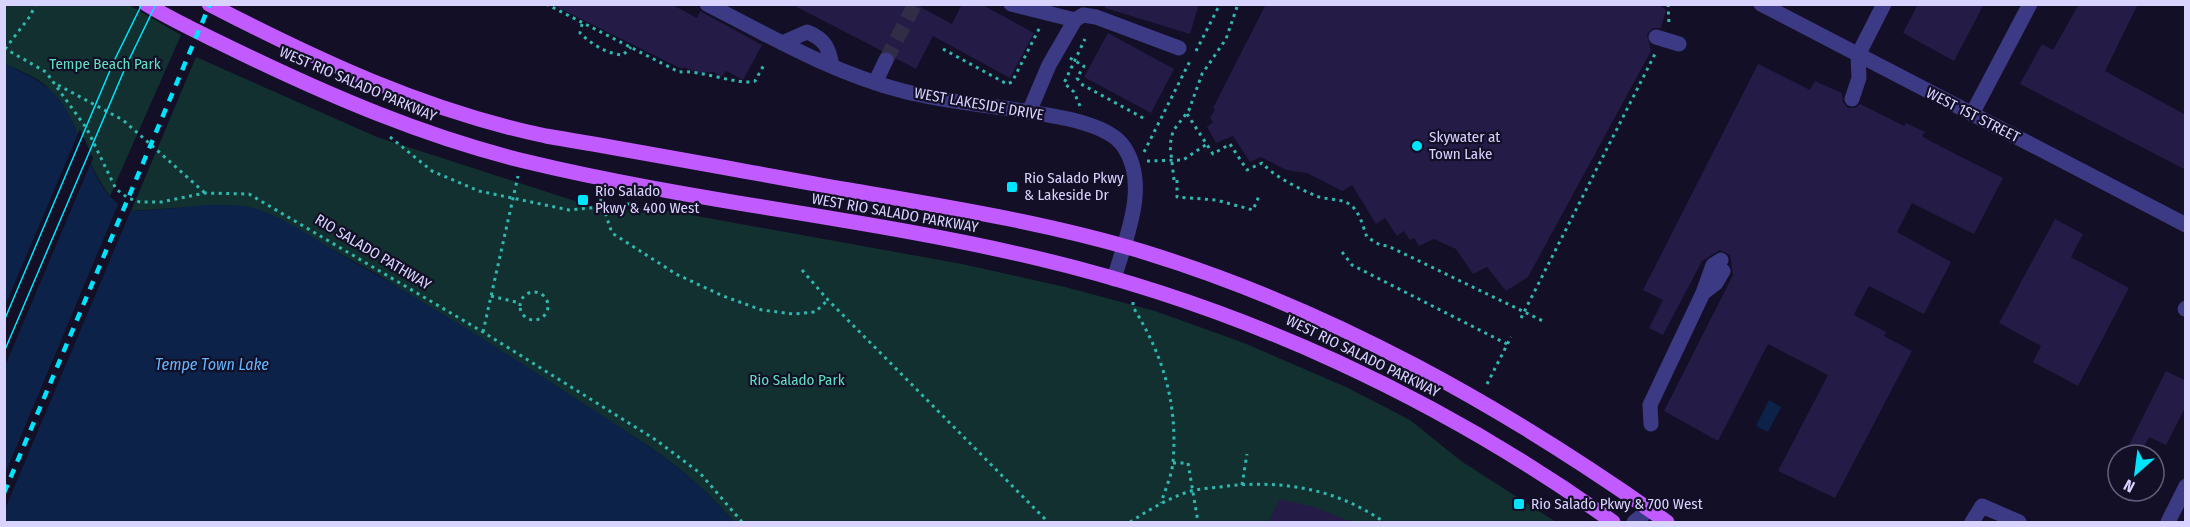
<svg xmlns="http://www.w3.org/2000/svg" width="2190" height="527" font-family="'Fira Sans Condensed',sans-serif">
<style>
.green{fill:#12302f}
.water{fill:#0c2248}
.pier{fill:#130f26}
.building{fill:#241b47}
.lines{fill:none;stroke-linecap:round;stroke-linejoin:round}
.minor-tunnel{stroke:#312d47;stroke-width:15;stroke-dasharray:15 8;stroke-linecap:butt}
.path{stroke:#2fb8b0;stroke-width:3;stroke-dasharray:3 4.5;stroke-linecap:butt}
.minor{stroke:#3d3a85;stroke-width:15}
.major{stroke:#c25bff;stroke-width:15}
.tram{stroke:#00e5ff;stroke-width:1.5}
.rail{stroke:#00e5ff;stroke-width:4.5;stroke-dasharray:9 8;stroke-linecap:butt}
.poi-dot{fill:#00e5ff;stroke:#130f26;stroke-width:2}
.labels{text-anchor:middle;stroke-width:4.5;stroke-linejoin:round;paint-order:stroke}
.park-label{font-size:15px;fill:#5fe0c0;stroke:#130f26}
.street-label{font-size:15px;fill:#d9d4ff;stroke:#130f26}
.poi-label{font-size:15px;fill:#d9d4ff;stroke:#130f26;text-anchor:start}
.water-label{font-size:16px;font-style:italic;fill:#62b6ff;stroke:#130f26}
</style>
<rect width="100%" height="100%" fill="#130f26"/>
<path class="green" d="M 5,5 L 129,5 L 181,35 L 110,196 C 84,162 77,117 46,86 C 35,76 18,70 5,64 Z
M 196,57 L 377,137 L 609,212 L 647,207 L 962,264 L 1065,287 L 1155,311 L 1244,343 L 1346,387 L 1410,420 L 1461,461 L 1556,522 L 734,522 C 709,493 682,469 650,447 L 380,276 L 285,223 L 221,205 L 131,211 Z"/>
<path class="water" d="M 5,64 C 24,73 45,82 59,99 C 86,133 89,194 131,211 C 170,211 216,199 253,208 C 285,217 317,241 345,257 C 449,315 550,381 650,447 C 682,469 709,493 734,522 L 5,522 Z
M 1769,400 L 1781,407 L 1768,432 L 1756,426 Z"/>
<path class="pier" d="M 80,129 L 93,158 L 5,366 L 5,306 Z
M 119,202 L 132,208 L 5,509 L 5,474 Z"/>
<path class="building" d="M 551,4 L 671,4 L 697,18 L 700,11 L 762,45 L 743,80 L 726,71 L 722,77 L 714,72 L 698,73 L 683,67 L 682,69 Z
M 791,4 L 915,4 L 952,24 L 962,4 L 981,4 L 1034,33 L 1010,78 L 933,36 L 916,69 L 895,58 L 891,52 L 882,51 Z
M 1105,4 L 1199,4 L 1190,34 L 1105,8 Z
M 1266,4 L 1658,4 L 1666,10 L 1661,28 L 1653,28 L 1647,34 L 1651,51 L 1528,277 L 1506,291 L 1487,267 L 1473,274 L 1456,249 L 1434,239 L 1419,246 L 1414,238 L 1410,240 L 1404,231 L 1397,236 L 1385,218 L 1376,224 L 1352,185 L 1342,191 L 1307,173 L 1286,170 L 1261,157 L 1250,162 L 1233,136 L 1216,143 L 1207,127 L 1213,122 L 1210,118 L 1215,110 L 1213,108 Z
M 1918,4 L 1984,4 L 1954,61 L 1903,33 Z
M 2079,4 L 2138,4 L 2105,71 L 2186,115 L 2186,170 L 2020,84 L 2042,44 L 2053,50 Z
M 1108,33 L 1174,69 L 1151,113 L 1084,77 Z
M 1758,64 L 1810,90 L 1815,81 L 1842,93 L 1843,102 L 1848,108 L 1855,108 L 1860,104 L 1904,126 L 1906,123 L 1925,132 L 1922,136 L 1930,141 L 2003,178 L 1974,234 L 1912,203 L 1897,232 L 1951,262 L 1924,314 L 1869,286 L 1856,310 L 1854,315 L 1886,332 L 1884,336 L 1912,351 L 1835,498 L 1778,471 L 1828,375 L 1768,344 L 1718,441 L 1664,411 L 1733,275 L 1730,255 L 1720,250 L 1702,261 L 1663,335 L 1649,328 L 1663,300 L 1643,290 Z
M 2055,219 L 2083,234 L 2071,257 L 2129,288 L 2078,386 L 2033,362 L 2041,346 L 1999,323 Z
M 2166,371 L 2186,381 L 2186,406 L 2166,445 L 2149,437 L 2140,455 L 2124,455 Z
M 1280,499 L 1314,507 L 1352,522 L 1268,522 Z"/>
<g class="lines">
<path class="minor-tunnel" d="M 886,60 L 915,4"/>
<path class="path" d="M 546,4 L 679,72 C 699,69 739,86 755,81 L 765,63
M 1668,4 L 1669,24
M 582,24 L 580,33 C 591,44 607,54 623,55 L 631,47
M 4,48 L 46,72 L 87,129 L 116,189 L 128,198 L 140,202 L 161,202 L 205,193 L 249,194 L 483,332 L 656,440 L 700,473 L 742,522
M 5,49 L 31,15 L 35,4
M 943,49 L 1007,84 L 1012,82 L 1040,27
M 1196,51 L 1220,4
M 1070,58 L 1084,66 L 1077,78 L 1081,84 L 1145,119
M 58,85 L 123,120 L 205,193
M 1080,106 L 1074,92 L 1064,83 L 1085,39
M 1187,114 L 1213,154 L 1230,144 L 1247,170 L 1262,163 C 1275,177 1296,187 1314,195 C 1326,201 1343,197 1353,207 C 1361,216 1363,227 1367,237 L 1380,245 L 1388,246 L 1545,322
M 390,137 L 432,171 L 479,191 L 569,210 L 638,203
M 1144,152 L 1191,59
M 1147,161 L 1183,160 L 1207,144
M 1174,180 L 1170,145 L 1173,131 L 1189,110 L 1202,74 L 1226,39 L 1238,4
M 1177,180 L 1177,197 L 1216,200 L 1253,210 L 1259,196
M 598,192 L 612,233 L 676,274 L 723,296 L 762,310 L 793,314 L 815,312 L 828,300
M 1342,252 L 1352,265 L 1507,344
M 802,270 L 828,300 L 1048,522
M520 306a14 14 0 1 1 28 0a14 14 0 1 1-28 0Z
M 491,296 L 520,303
M 1133,302 L 1133,307 C 1163,355 1178,404 1173,462 C 1172,475 1165,490 1161,503
M 1521,318 L 1656,52
M 483,332 L 518,176
M 1487,384 L 1511,337
M 1173,463 L 1188,463 L 1198,522
M 1242,485 L 1247,454
M 1130,522 C 1149,510 1168,498 1191,491 C 1202,488 1215,488 1227,486 C 1283,480 1337,489 1384,522"/>
<path class="minor" d="M 707,4 C 771,37 833,73 903,91 C 942,101 984,105 1024,111 C 1052,116 1108,122 1124,147 C 1150,186 1125,239 1114,279
M 1011,4 L 1075,20 L 1049,65 L 1029,112
M 1761,4 L 2186,225
M 1075,20 L 1083,15 L 1096,17 L 1179,48
M 1656,37 L 1679,44
M 782,43 L 807,32 C 825,39 829,48 832,66
M 875,83 L 886,60
M 1852,99 L 1859,78 L 1858,55 L 1884,4
M 1972,114 L 2030,4
M 1703,293 L 1716,283 L 1723,271
M 2185,309 L 2186,308
M 1651,424 L 1650,405 L 1703,293 L 1713,265 L 1721,260
M 1634,522 L 1649,510
M 1972,522 L 1982,506 L 2019,522
M 2168,522 L 2186,486"/>
<path class="major" d="M 146,4 C 175,22 207,36 237,51 C 330,96 423,136 524,161 C 693,202 867,218 1036,258 C 1244,307 1439,398 1613,522
M 209,4 C 317,60 426,111 546,136 C 647,153 748,172 849,190 C 947,207 1048,223 1144,252 C 1333,310 1506,408 1667,522"/>
<path class="tram" d="M 4,321 L 114,61 L 142,4
M 4,352 L 126,66 L 156,4"/>
<path class="rail" d="M 4,493 L 210,4"/>
</g>
<g class="poi-dot">
<circle cx="1417" cy="146" r="6"/>
<rect x="1006" y="181" width="12" height="12" rx="3"/>
<rect x="577" y="194" width="12" height="12" rx="3"/>
<rect x="1513" y="498" width="12" height="12" rx="3"/>
</g>
<g class="labels">
<g class="park-label">
<text x="105" y="69">Tempe Beach Park</text>
<text x="797" y="385">Rio Salado Park</text>
</g>
<g class="street-label">
<text transform="translate(358 84) rotate(23)" y="5">WEST RIO SALADO PARKWAY</text>
<text transform="translate(979 104) rotate(10)" y="5">WEST LAKESIDE DRIVE</text>
<text transform="translate(1973 115) rotate(27)" y="5">WEST 1ST STREET</text>
<text transform="translate(895 213) rotate(10)" y="5">WEST RIO SALADO PARKWAY</text>
<text transform="translate(373 252) rotate(31)" y="5">RIO SALADO PATHWAY</text>
<text transform="translate(1363 356) rotate(26)" y="5">WEST RIO SALADO PARKWAY</text>
</g>
<g class="poi-label">
<text x="1429" y="142">Skywater at<tspan x="1429" dy="17">Town Lake</tspan></text>
<text x="1024" y="183">Rio Salado Pkwy<tspan x="1024" dy="17">&amp; Lakeside Dr</tspan></text>
<text x="595" y="196">Rio Salado<tspan x="595" dy="17">Pkwy &amp; 400 West</tspan></text>
<text x="1531" y="509">Rio Salado Pkwy &amp; 700 West</text>
</g>
<g class="water-label">
<text x="212" y="370">Tempe Town Lake</text>
</g>
</g>
<rect width="2190" height="527" fill="none" stroke="#d9d4ff" stroke-width="12"/>
<g transform="translate(2136 473) rotate(208)"><circle r="28" fill="#130f26" stroke="#625e7d" stroke-width="1.5"/>
<path d="M0-4.5L10 22L0 15L-10 22Z" fill="#00e5ff"/>
<text y="-9" font-size="16" font-weight="bold" text-anchor="middle" fill="#d9d4ff">N</text>
</g>
</svg>
